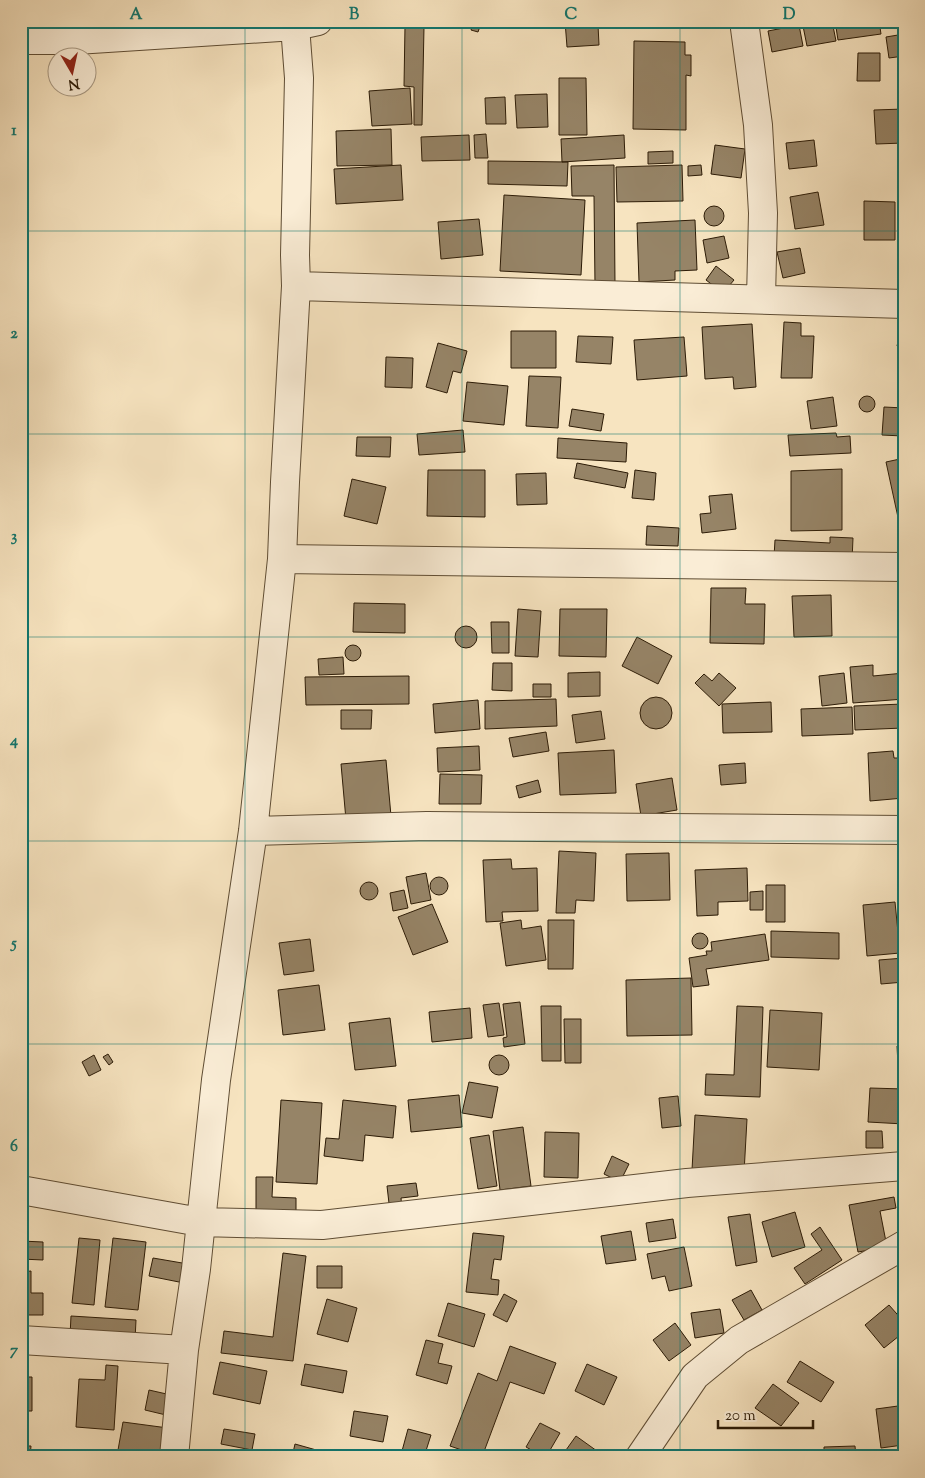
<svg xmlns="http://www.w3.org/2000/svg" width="925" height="1478" font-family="'Sorts Mill Goudy',serif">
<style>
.building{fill:#968467;stroke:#2c1b06}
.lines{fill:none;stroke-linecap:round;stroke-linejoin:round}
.minor-casing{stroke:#5f4d34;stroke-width:30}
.minor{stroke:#faedd6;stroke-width:28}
.grid{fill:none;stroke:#0f766e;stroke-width:1;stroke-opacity:0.55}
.neatline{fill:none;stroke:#0f766e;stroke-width:2}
.grid-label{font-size:16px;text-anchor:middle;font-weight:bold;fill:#0f766e}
</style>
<rect width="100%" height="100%" fill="#f7e4c0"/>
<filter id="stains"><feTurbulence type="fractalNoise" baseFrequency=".004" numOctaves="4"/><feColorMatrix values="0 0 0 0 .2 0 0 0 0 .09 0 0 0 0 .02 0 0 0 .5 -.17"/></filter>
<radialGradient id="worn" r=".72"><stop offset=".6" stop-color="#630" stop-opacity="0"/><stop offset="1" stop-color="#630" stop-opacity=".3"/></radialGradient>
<path class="building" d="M 474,21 L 482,21 L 478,32 L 471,30 Z
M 565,21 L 611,21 L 612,24 L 598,25 L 599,45 L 567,47 Z
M 828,21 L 832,21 L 836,41 L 807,46 L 803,26 Z
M 835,21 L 879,21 L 881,34 L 838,40 Z
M 799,25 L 803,46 L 772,52 L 768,31 Z
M 405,26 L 424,27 L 422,125 L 414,125 L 414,87 L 404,86 Z
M 904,34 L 904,56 L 889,58 L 886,37 Z
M 634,41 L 685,42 L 685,55 L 691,55 L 691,76 L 686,75 L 686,130 L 633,129 Z
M 858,53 L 880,53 L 880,81 L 857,81 Z
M 559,78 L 586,78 L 587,135 L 559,135 Z
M 410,88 L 412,124 L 372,126 L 369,91 Z
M 547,94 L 548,127 L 517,128 L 515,95 Z
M 505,97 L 506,124 L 486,124 L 485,98 Z
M 904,109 L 904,143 L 876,144 L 874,110 Z
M 391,129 L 392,165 L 337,166 L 336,131 Z
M 486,134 L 488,158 L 475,158 L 474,135 Z
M 469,135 L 470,160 L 422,161 L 421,137 Z
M 624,135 L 625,158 L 562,162 L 561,139 Z
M 814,140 L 817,166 L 789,169 L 786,143 Z
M 715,145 L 745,149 L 741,178 L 711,174 Z
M 673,151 L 673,163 L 648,164 L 648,152 Z
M 488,161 L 568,162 L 567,186 L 488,184 Z
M 401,165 L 403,200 L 336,204 L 334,169 Z
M 614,165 L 615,285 L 595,285 L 594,196 L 572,196 L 571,166 Z
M 682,165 L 683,201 L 617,202 L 616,167 Z
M 701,165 L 702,175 L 688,176 L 688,166 Z
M 818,192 L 824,225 L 795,229 L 790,197 Z
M 504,195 L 585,200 L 581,275 L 500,271 Z
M 864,201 L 895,202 L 895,240 L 864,240 Z
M704 216a10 10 0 1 1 20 0a10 10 0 1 1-20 0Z
M 479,219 L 483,255 L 441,259 L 438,222 Z
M 695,220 L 697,270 L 675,271 L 675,280 L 639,282 L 637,223 Z
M 724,236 L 729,258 L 707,263 L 703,240 Z
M 800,248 L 805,273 L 783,278 L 777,252 Z
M 716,266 L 734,280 L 723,293 L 706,280 Z
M 784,322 L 801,323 L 801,336 L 814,336 L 812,378 L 781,378 Z
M 752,324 L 756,387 L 734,389 L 733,377 L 705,379 L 702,327 Z
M 901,329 L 904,329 L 904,347 L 897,346 Z
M 511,331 L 556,331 L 556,368 L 511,368 Z
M 578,336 L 613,337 L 611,364 L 576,362 Z
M 684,337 L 687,376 L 637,380 L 634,340 Z
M 438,343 L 467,351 L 461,373 L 453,371 L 447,393 L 426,387 Z
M 386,357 L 413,358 L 412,388 L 385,387 Z
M 529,376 L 561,377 L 558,428 L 526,426 Z
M 467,382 L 508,386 L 504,425 L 463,421 Z
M859 404a8 8 0 1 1 16 0a8 8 0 1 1-16 0Z
M 833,397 L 837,426 L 811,429 L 807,401 Z
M 884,407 L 904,408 L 903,436 L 882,435 Z
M 572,409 L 604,414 L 601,431 L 569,426 Z
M 463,430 L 465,452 L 419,455 L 417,434 Z
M 836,433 L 837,437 L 850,436 L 851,453 L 790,456 L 788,435 Z
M 357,437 L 391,437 L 390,457 L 356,456 Z
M 558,438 L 627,443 L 626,462 L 557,458 Z
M 904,444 L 904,456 L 900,457 L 898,445 Z
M 900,459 L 904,476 L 904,521 L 899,522 L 886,462 Z
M 577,463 L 628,473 L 625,488 L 574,478 Z
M 842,469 L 842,530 L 791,531 L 791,471 Z
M 428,470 L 485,470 L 485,517 L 427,516 Z
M 635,470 L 656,473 L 654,500 L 632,498 Z
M 546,473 L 547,504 L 517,505 L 516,474 Z
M 352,479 L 386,487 L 377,524 L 344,516 Z
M 732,494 L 736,529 L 702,533 L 700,514 L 711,513 L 709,496 Z
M 647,526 L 679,528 L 678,546 L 646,545 Z
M 830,537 L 853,538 L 852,561 L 774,557 L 775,540 L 830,543 Z
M 711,588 L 746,588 L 745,604 L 765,604 L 764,644 L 710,643 Z
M 831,595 L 832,636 L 794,637 L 792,596 Z
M 354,603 L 405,604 L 405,633 L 353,632 Z
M 518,609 L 541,611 L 538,657 L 515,656 Z
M 560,609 L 607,609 L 606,657 L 559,656 Z
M 491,622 L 509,622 L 509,653 L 492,653 Z
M455 637a11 11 0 1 1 22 0a11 11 0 1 1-22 0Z
M 637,637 L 672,656 L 658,684 L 622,666 Z
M345 653a8 8 0 1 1 16 0a8 8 0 1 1-16 0Z
M 343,657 L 344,674 L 319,675 L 318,659 Z
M 493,663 L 512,663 L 512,691 L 492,690 Z
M 873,665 L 873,676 L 904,673 L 904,699 L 853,703 L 850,667 Z
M 600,672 L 600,696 L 568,697 L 568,673 Z
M 719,673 L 736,688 L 719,706 L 695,683 L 704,674 L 712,681 Z
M 844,673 L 847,703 L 822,706 L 819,676 Z
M 409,676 L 409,704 L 306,705 L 305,677 Z
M 533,684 L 551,684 L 551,697 L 533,697 Z
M640 713a16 16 0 1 1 32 0a16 16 0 1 1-32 0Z
M 556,699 L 557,726 L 485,729 L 485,701 Z
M 478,700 L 480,729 L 435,733 L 433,704 Z
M 771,702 L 772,732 L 723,733 L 722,704 Z
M 903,704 L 903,728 L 855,730 L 854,706 Z
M 852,707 L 853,734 L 802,736 L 801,709 Z
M 341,710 L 372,710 L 371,729 L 341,729 Z
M 601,711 L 605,739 L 576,743 L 572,715 Z
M 546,732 L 549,751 L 513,757 L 509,738 Z
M 479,746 L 480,770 L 438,772 L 437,748 Z
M 614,750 L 616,793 L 560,795 L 558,753 Z
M 893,751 L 894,758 L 904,758 L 904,798 L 870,801 L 868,753 Z
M 386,760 L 391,816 L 346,820 L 341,764 Z
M 745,763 L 746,783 L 721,785 L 719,765 Z
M 440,774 L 482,775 L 481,804 L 439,804 Z
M 672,778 L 677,810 L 641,816 L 636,784 Z
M 538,780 L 541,792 L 519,798 L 516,786 Z
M 559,851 L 596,853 L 594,901 L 576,900 L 575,913 L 556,913 Z
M 669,853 L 670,900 L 627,901 L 626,854 Z
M 511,859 L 512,869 L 537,868 L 538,911 L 502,912 L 503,921 L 486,922 L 483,860 Z
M 747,868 L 748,901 L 718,902 L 718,915 L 697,916 L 695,870 Z
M 426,873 L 431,900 L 411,904 L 406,877 Z
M430 886a9 9 0 1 1 18 0a9 9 0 1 1-18 0Z
M360 891a9 9 0 1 1 18 0a9 9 0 1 1-18 0Z
M 766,885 L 785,885 L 785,922 L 766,922 Z
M 404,890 L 408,908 L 393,911 L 390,893 Z
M 763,891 L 763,910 L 750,910 L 750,892 Z
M 895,902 L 900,953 L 867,956 L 863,905 Z
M 432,904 L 448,942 L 413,955 L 398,917 Z
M 521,920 L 522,929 L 541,926 L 546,960 L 506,966 L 500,923 Z
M 548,920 L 574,920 L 573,969 L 548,969 Z
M 771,931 L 839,933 L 839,959 L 771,957 Z
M692 941a8 8 0 1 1 16 0a8 8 0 1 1-16 0Z
M 765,934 L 769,960 L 706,969 L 709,985 L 693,987 L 689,958 L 707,955 L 706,951 L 712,951 L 711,942 Z
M 310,939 L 314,971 L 284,975 L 279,943 Z
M 904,958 L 904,982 L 881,984 L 879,960 Z
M 691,978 L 692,1035 L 627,1036 L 626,980 Z
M 319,985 L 325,1030 L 283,1035 L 278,990 Z
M 520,1002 L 525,1044 L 504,1047 L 503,1038 L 507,1037 L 503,1004 Z
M 499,1003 L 504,1035 L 488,1037 L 483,1005 Z
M 541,1006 L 561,1006 L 561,1061 L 542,1061 Z
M 737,1006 L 763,1007 L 760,1097 L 705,1095 L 706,1074 L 734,1075 Z
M 470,1008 L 472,1038 L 432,1042 L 429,1012 Z
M 770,1010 L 822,1013 L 819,1070 L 767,1067 Z
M 390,1018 L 396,1066 L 355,1070 L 349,1023 Z
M 564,1019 L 581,1019 L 581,1063 L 565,1063 Z
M 904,1045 L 904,1065 L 898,1065 L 897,1046 Z
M 108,1054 L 113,1062 L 109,1065 L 103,1057 Z
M489 1065a10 10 0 1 1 20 0a10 10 0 1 1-20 0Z
M 94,1055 L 101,1070 L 89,1076 L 82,1062 Z
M 469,1082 L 498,1087 L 492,1118 L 462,1113 Z
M 870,1088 L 904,1089 L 904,1124 L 868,1122 Z
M 459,1095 L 462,1127 L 411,1132 L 408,1100 Z
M 678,1096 L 681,1126 L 662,1128 L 659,1098 Z
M 281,1100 L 322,1103 L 317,1184 L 276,1182 Z
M 343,1100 L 396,1106 L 393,1138 L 365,1135 L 363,1161 L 324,1156 L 326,1138 L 339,1139 Z
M 695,1115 L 747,1119 L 744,1173 L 692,1170 Z
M 523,1127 L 531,1186 L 500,1190 L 493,1131 Z
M 866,1131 L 882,1131 L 883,1148 L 866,1148 Z
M 545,1132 L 579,1133 L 578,1178 L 544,1177 Z
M 489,1135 L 497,1186 L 478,1189 L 470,1138 Z
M 612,1156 L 629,1164 L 620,1182 L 604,1174 Z
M 256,1177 L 273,1177 L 272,1197 L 296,1198 L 296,1214 L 256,1213 Z
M 416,1183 L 418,1196 L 401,1198 L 402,1211 L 390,1212 L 387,1186 Z
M 894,1197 L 896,1208 L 880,1211 L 887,1247 L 858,1252 L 849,1205 Z
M 795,1212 L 805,1247 L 772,1257 L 762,1222 Z
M 750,1214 L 757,1262 L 736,1266 L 728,1217 Z
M 673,1219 L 676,1238 L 649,1242 L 646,1223 Z
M 820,1227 L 842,1260 L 805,1284 L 794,1268 L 822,1250 L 811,1234 Z
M 631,1231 L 636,1260 L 606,1264 L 601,1236 Z
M 473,1233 L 504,1236 L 501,1260 L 494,1259 L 491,1279 L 499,1280 L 498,1295 L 466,1292 Z
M 79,1238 L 100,1240 L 94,1305 L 72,1303 Z
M 113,1238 L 146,1242 L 138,1310 L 105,1307 Z
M 21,1241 L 43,1242 L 43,1260 L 21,1259 Z
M 684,1247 L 692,1286 L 669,1291 L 665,1276 L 652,1279 L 647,1254 Z
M 283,1253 L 306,1256 L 293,1361 L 221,1353 L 224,1331 L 273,1337 Z
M 153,1258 L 188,1264 L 184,1283 L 149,1276 Z
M 317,1266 L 342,1266 L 342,1288 L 317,1288 Z
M 31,1271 L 31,1293 L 43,1293 L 43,1315 L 21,1315 L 21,1272 Z
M 751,1290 L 762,1310 L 744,1320 L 732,1300 Z
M 504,1294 L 517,1301 L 507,1322 L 493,1315 Z
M 327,1299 L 357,1308 L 348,1342 L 317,1334 Z
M 448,1303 L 485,1314 L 474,1347 L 438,1336 Z
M 889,1305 L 904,1322 L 904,1332 L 884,1348 L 865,1325 Z
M 720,1309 L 724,1333 L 695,1338 L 691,1313 Z
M 71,1316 L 136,1320 L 135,1340 L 70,1336 Z
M 675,1323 L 691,1345 L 669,1361 L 653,1340 Z
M 426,1340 L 443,1344 L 438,1363 L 452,1366 L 447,1384 L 416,1375 Z
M 510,1346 L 556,1363 L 544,1394 L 510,1382 L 482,1457 L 450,1446 L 478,1373 L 497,1381 Z
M 898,1357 L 904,1357 L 904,1392 L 902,1392 Z
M 800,1361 L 834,1382 L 821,1402 L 787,1382 Z
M 220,1362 L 267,1371 L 260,1404 L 213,1394 Z
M 305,1364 L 347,1371 L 343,1393 L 301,1385 Z
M 587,1364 L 617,1377 L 604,1405 L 575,1391 Z
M 106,1365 L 118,1366 L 114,1430 L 76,1427 L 79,1379 L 105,1380 Z
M 21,1377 L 32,1377 L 32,1411 L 21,1411 Z
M 773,1384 L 799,1403 L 781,1426 L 755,1408 Z
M 149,1390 L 171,1395 L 166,1415 L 145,1410 Z
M 898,1406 L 903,1445 L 881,1448 L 876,1409 Z
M 354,1411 L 388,1416 L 383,1442 L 350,1436 Z
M 123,1422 L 168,1428 L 165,1456 L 118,1450 Z
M 540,1423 L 560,1433 L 546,1457 L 544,1457 L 526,1447 Z
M 224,1429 L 255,1434 L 252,1450 L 221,1444 Z
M 408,1429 L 431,1435 L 424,1457 L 402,1451 Z
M 576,1436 L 604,1456 L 603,1457 L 561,1457 Z
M 295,1444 L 327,1453 L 326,1457 L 292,1457 Z
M 21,1446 L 31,1446 L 30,1457 L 21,1457 Z
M 855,1446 L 856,1457 L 824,1457 L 824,1447 Z
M 221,1450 L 249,1454 L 248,1457 L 220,1457 Z
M 336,1450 L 350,1454 L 349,1457 L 334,1457 Z"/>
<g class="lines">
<g class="minor-casing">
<path id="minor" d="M 744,21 L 758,125 L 763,213 L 761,299
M 21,40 L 76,40 L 295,26 L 318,21
M 296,286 L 904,304
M 282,559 L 904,567
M 253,831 L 427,826 L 904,830
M 21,1190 L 200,1222 L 322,1225 L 687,1183 L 904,1166
M 21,1340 L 184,1350
M 174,1457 L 184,1350 L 196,1269 L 216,1080 L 253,831 L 282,559 L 285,482 L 296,286 L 295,255 L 299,78 L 295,26
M 640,1457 L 695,1376 L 739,1340 L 904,1245"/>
</g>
<use href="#minor" class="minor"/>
</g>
<path class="grid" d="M 245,21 L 245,1457M 462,21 L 462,1457M 680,21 L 680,1457M 21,231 L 904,231M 21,434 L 904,434M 21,637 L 904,637M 21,841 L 904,841M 21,1044 L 904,1044M 21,1247 L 904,1247"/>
<rect width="925" height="1478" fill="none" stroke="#f7e4c0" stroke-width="55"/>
<g transform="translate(72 72) rotate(171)"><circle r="24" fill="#faedd6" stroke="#a89983"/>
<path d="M0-4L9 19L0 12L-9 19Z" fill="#8f2418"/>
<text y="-8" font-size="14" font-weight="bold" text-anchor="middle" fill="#2c1b06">N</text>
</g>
<path d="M718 1420v8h95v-8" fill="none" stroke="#2c1b06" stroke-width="2.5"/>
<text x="725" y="1420" font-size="15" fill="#2c1b06" stroke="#faedd6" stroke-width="4" paint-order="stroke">20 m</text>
<rect x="28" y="28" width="870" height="1422" class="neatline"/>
<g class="grid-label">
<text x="136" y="19">A</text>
<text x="354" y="19">B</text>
<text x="571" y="19">C</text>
<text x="789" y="19">D</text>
<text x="14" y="135">1</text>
<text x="14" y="338">2</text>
<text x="14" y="541">3</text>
<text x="14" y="745">4</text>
<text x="14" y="948">5</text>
<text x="14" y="1151">6</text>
<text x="14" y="1355">7</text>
</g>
<rect width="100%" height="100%" filter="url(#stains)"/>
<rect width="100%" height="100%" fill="url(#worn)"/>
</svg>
